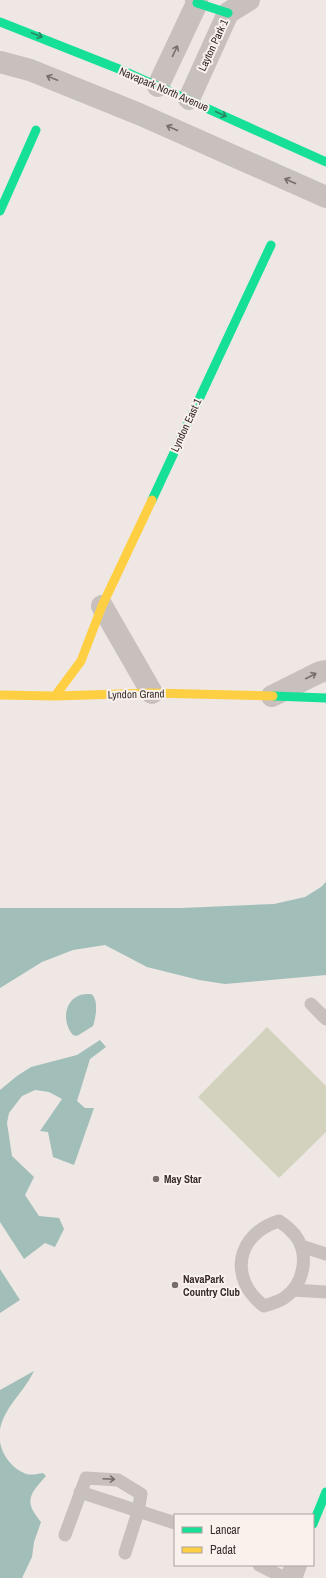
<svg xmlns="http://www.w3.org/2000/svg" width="326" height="1578" font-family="'Archivo Narrow',sans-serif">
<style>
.green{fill:#d2d2bf}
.water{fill:#a1beb9}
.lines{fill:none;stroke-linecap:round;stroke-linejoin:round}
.lane{stroke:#c7c0bd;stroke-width:13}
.street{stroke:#c7c0bd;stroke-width:22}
.fast{stroke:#16e098;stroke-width:9}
.slow{stroke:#ffcf43;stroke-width:9}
.oneway{stroke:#278661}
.oneway2{stroke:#786f6c}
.poi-dot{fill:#786d6b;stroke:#f9f1ec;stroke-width:1.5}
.labels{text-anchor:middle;stroke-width:4;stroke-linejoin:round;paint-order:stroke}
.street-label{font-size:11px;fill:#382c2a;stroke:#f9f1ec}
.poi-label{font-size:11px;font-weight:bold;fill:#382c2a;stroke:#f9f1ec;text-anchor:start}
</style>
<rect width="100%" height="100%" fill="#eee7e4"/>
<path class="green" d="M 267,1027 L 326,1086 L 326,1132 L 279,1178 L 198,1097 Z"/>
<path class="water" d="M 326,882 L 326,975 L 225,984 L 199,980 L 147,967 L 105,945 L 73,950 L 42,962 L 0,988 L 0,908 L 182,908 L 274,904 L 305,897 L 321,887 Z
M 91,994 C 99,999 96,1017 93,1026 L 77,1036 L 73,1035 C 63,1024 63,1003 78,996 C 82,994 87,994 91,994 Z
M 100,1040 L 106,1047 L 90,1059 L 77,1101 L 85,1108 L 94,1108 L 74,1165 L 53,1157 L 48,1132 L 40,1131 L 62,1099 L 49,1092 L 35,1090 L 22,1096 L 9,1113 L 7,1123 L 12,1156 L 34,1177 L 25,1195 L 39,1216 L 59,1218 L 64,1229 L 55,1247 L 45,1243 L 24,1259 L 0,1222 L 0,1090 L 17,1076 L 31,1067 L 77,1055 Z
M 0,1269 L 20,1300 L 0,1313 Z
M 34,1371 C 24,1392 5,1406 0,1429 L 0,1390 Z
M 0,1442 C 2,1455 12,1468 24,1473 C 29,1476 37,1474 43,1473 L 46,1476 C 30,1494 23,1501 41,1522 L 34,1542 L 32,1557 L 22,1578 L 0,1578 Z"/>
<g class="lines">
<path class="lane" d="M 311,1004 L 326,1019
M 279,1221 C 285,1225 290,1229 295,1235 C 310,1254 304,1285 284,1298 C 278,1302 271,1304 264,1306 C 228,1279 236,1234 279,1221 Z
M 301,1246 L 326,1254
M 293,1290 L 326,1292
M 80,1492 L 175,1523
M 65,1535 L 86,1478 L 118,1480 L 141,1494 L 138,1512 L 125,1553
M 259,1565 L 285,1578"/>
<path class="street" d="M 0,62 L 30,70 L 139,114 L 326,197
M 158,86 L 197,3 L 196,0
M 189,99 L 228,13 L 249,0
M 102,606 L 152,693
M 272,696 L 320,672 L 326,671
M 291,1578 L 296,1565"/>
<path class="fast" d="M 197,3 L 228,13
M 0,22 L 124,71 L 326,162
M 0,211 L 36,130
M 152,500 L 271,245
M 273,696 L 326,698
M 313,1524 L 326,1492"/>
<path class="slow" d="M 0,695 L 55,696 L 152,693 L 273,696
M 55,696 L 81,661 L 102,606 L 152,500"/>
</g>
<defs><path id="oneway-shaft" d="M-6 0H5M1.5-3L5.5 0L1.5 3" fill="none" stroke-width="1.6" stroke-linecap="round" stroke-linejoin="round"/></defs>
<g class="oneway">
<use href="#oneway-shaft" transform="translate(37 35) rotate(22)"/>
<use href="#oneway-shaft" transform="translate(221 114) rotate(25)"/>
</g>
<g class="oneway2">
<use href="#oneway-shaft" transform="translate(175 51) rotate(-65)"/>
<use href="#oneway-shaft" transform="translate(52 78) rotate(-158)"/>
<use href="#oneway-shaft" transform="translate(172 128) rotate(-156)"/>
<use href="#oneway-shaft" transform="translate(290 181) rotate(-156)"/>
<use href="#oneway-shaft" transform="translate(311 676) rotate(-27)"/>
<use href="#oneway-shaft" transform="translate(109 1479) rotate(3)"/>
</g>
<g class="poi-dot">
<circle cx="156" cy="1179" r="4"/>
<circle cx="175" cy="1285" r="4"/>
</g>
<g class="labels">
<g class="street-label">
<text transform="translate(213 45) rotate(-65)" y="4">Layton Park 1</text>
<text transform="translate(164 89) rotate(23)" y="4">Navapark North Avenue</text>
<text transform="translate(186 425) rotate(-65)" y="4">Lyndon East 1</text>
<text transform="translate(136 694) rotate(-1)" y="4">Lyndon Grand</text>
</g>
<g class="poi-label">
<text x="164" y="1183">May Star</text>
<text x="183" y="1283">NavaPark<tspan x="183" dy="13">Country Club</tspan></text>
</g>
</g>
<rect x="174" y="1514" width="140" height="52" fill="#f9f1ec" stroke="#aca29e"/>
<rect x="182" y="1527" width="20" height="6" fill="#16e098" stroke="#aca29e"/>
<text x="210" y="1534" font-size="12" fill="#382c2a">Lancar</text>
<rect x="182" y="1547" width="20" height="6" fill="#ffcf43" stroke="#aca29e"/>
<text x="210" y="1554" font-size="12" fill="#382c2a">Padat</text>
</svg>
